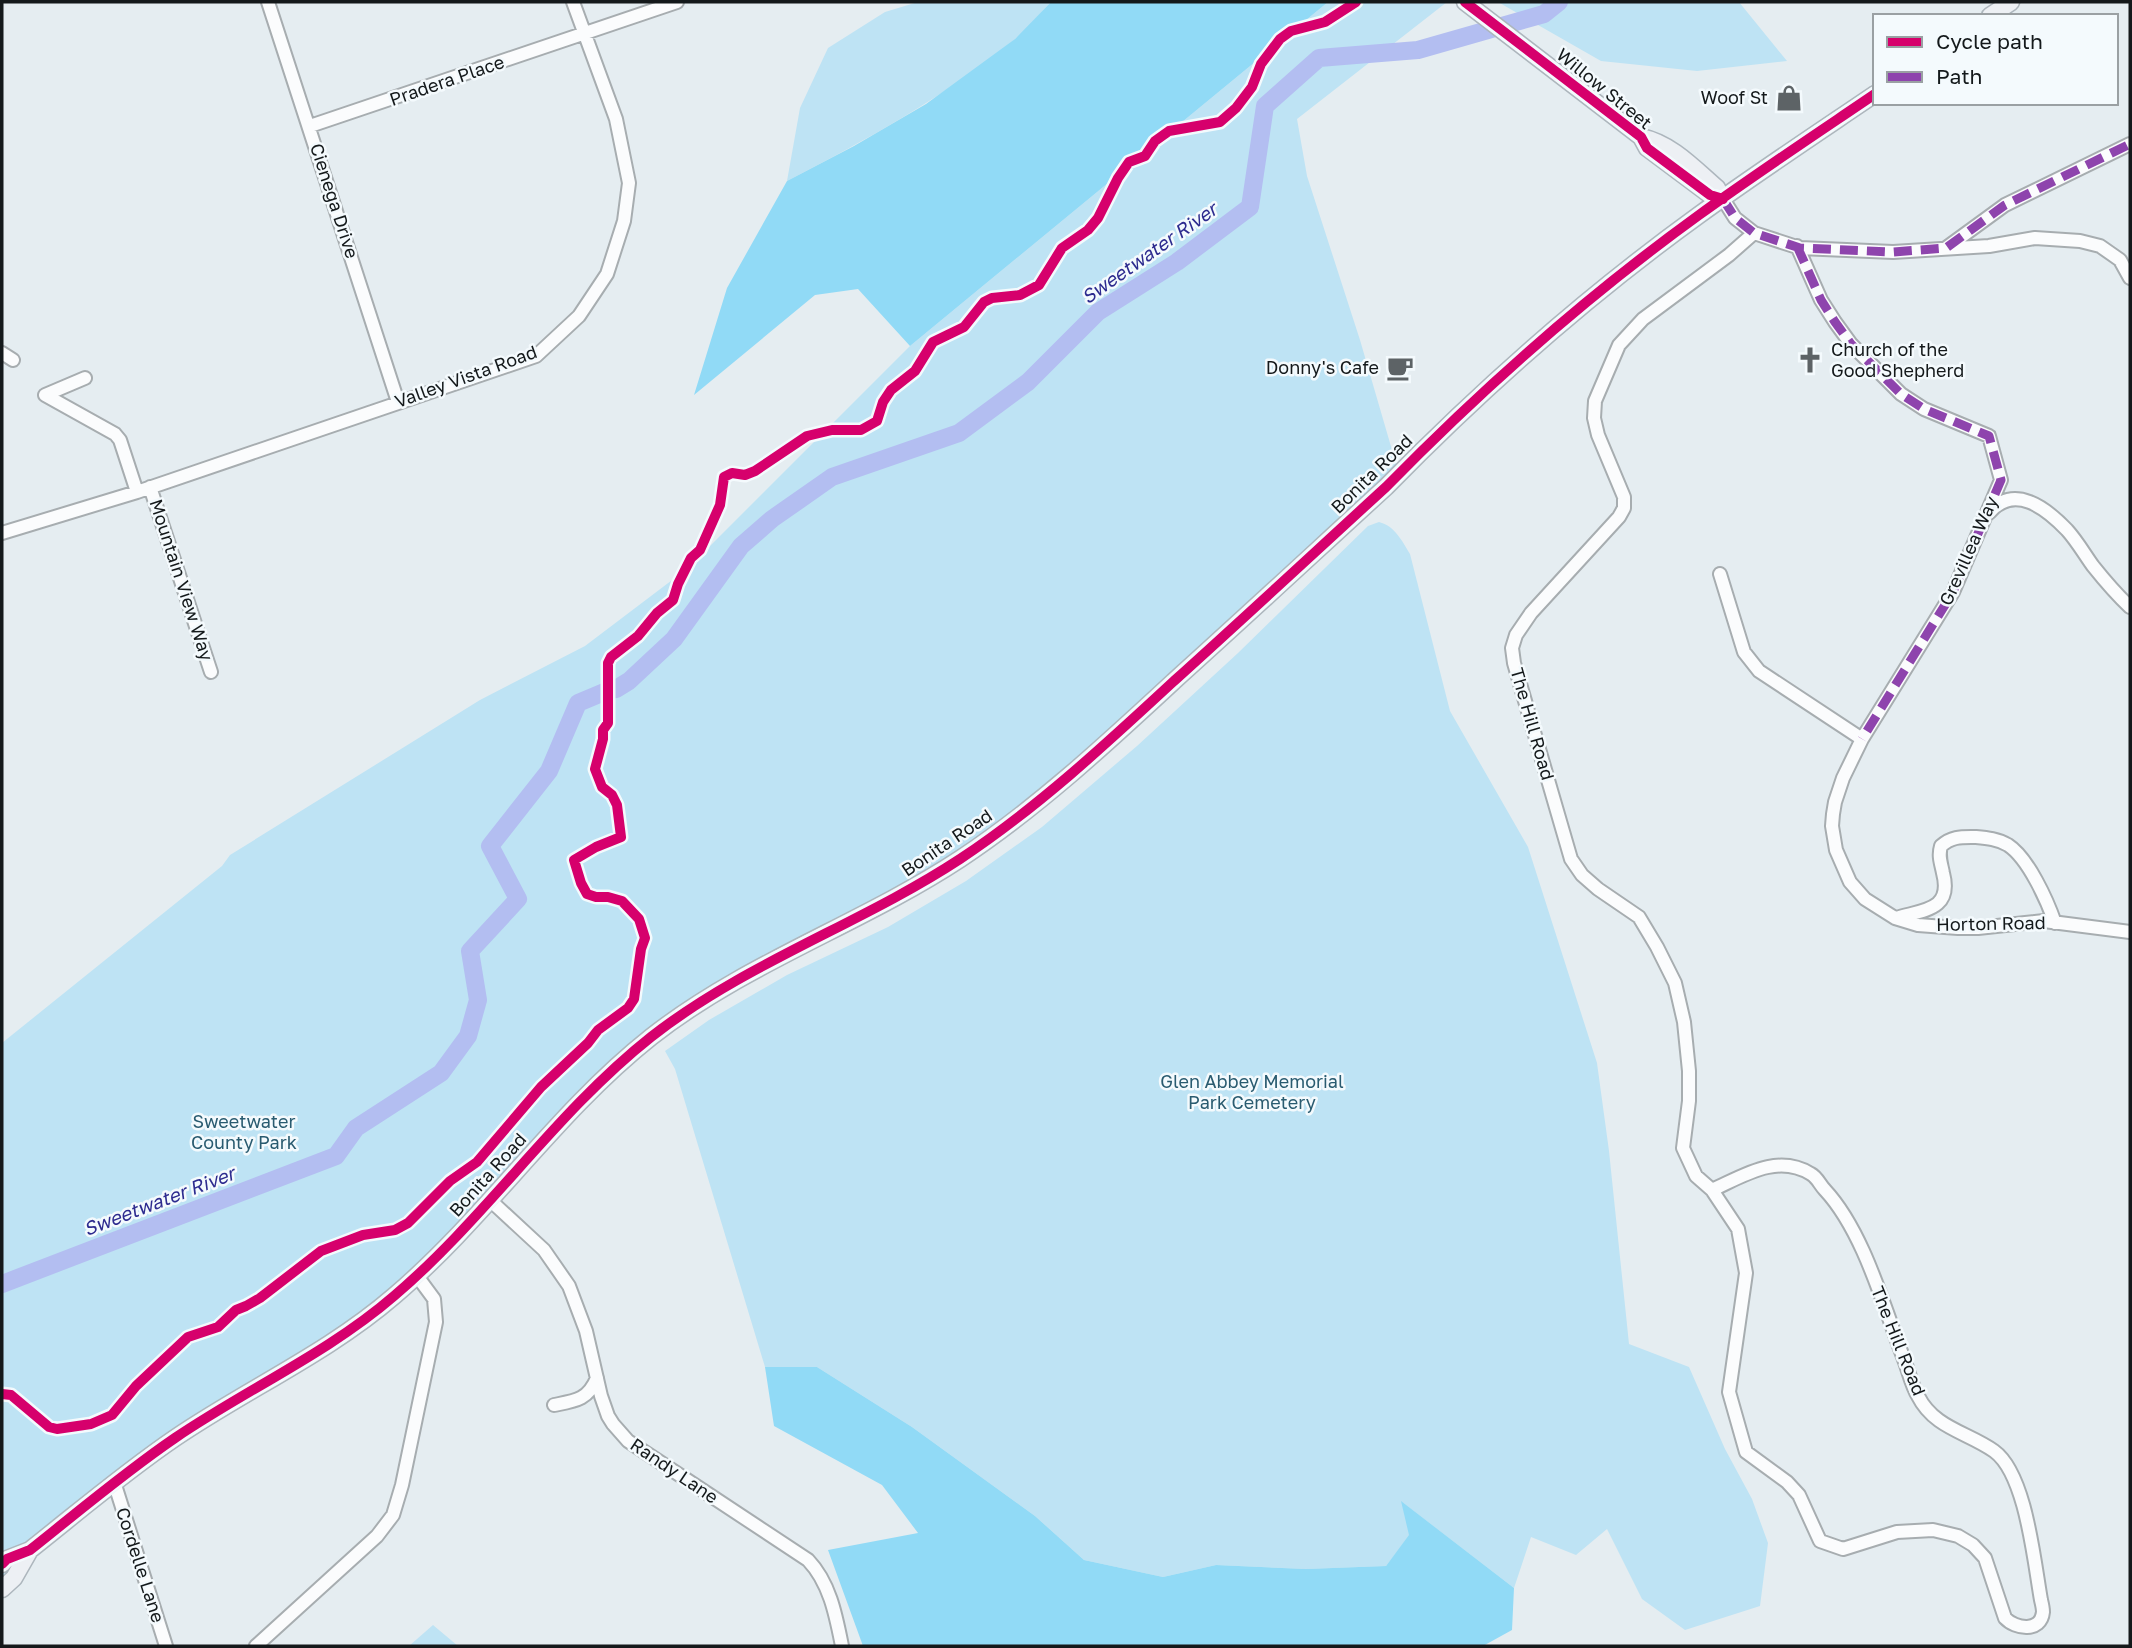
<svg xmlns="http://www.w3.org/2000/svg" width="2132" height="1648" font-family="'Golos Text',sans-serif">
<style>
.green{fill:#bee3f4}
.forest{fill:#91daf6}
.lines{fill:none;stroke-linecap:round;stroke-linejoin:round}
.river{stroke:#b3bef1;stroke-width:18}
.minor-casing{stroke:#a7adb0;stroke-width:16}
.major-casing{stroke:#adb6bd;stroke-width:19}
.minor{stroke:#fbfcfd;stroke-width:12}
.major{stroke:#edf0f4;stroke-width:16}
.quiet{stroke:#8e44ad;stroke-width:9;stroke-dasharray:18 9;stroke-linecap:butt}
.cycleway-casing{stroke:#f4fafd;stroke-width:15}
.cycleway{stroke:#d6006c;stroke-width:10}
.labels{text-anchor:middle;stroke-width:5;stroke-linejoin:round;paint-order:stroke}
.street-label{font-size:18px;fill:#14191b;stroke:#f4fafd}
.poi-label{font-size:18px;fill:#14191b;stroke:#f4fafd;text-anchor:end}
.park-label{font-size:18px;fill:#295b70;stroke:#f4fafd}
.water-label{font-size:19px;font-style:italic;fill:#2d2b8f;stroke:#f4fafd}
</style>
<rect width="100%" height="100%" fill="#e5edf1"/>
<path class="green" d="M 918,2 L 1051,2 C 1039,14 1027,29 1014,40 C 945,97 866,140 787,181 L 800,108 L 828,48 L 885,12 Z
M 1328,2 L 1447,2 L 1297,119 L 1307,176 L 1360,340 L 1399,474 L 1019,816 L 666,1026 L 417,1277 L 213,1415 L 2,1580 L 2,1043 L 222,866 L 230,855 L 480,700 L 585,646 L 688,568 L 910,346 Z
M 1498,2 L 1739,2 L 1787,61 L 1697,71 L 1601,61 Z
M 1379,522 C 1395,526 1402,541 1410,554 L 1450,711 L 1528,847 L 1597,1063 L 1609,1151 L 1629,1344 L 1689,1367 L 1725,1449 L 1752,1499 L 1768,1543 L 1760,1606 L 1685,1630 L 1642,1599 L 1607,1529 L 1576,1555 L 1531,1537 L 1514,1588 L 1402,1502 L 1410,1535 L 1386,1566 L 1306,1569 L 1216,1565 L 1163,1577 L 1084,1560 L 1035,1516 L 912,1427 L 817,1367 L 765,1367 L 675,1069 L 665,1051 L 709,1020 L 787,975 L 888,927 L 966,881 L 1042,827 L 1137,746 L 1238,653 L 1368,526 Z
M 433,1625 L 458,1646 L 409,1646 Z"/>
<path class="forest" d="M 1051,2 L 1328,2 L 910,346 L 858,289 L 815,295 L 694,395 L 727,288 L 787,181 L 854,146 L 926,104 L 1015,39 Z
M 765,1367 L 817,1367 L 912,1427 L 1035,1516 L 1084,1560 L 1163,1577 L 1216,1565 L 1306,1569 L 1386,1566 L 1409,1535 L 1401,1501 L 1514,1588 L 1512,1630 L 1483,1646 L 863,1646 L 828,1550 L 918,1533 L 882,1485 L 774,1426 Z"/>
<g class="lines">
<path class="river" d="M 2,1284 L 336,1156 L 356,1128 L 441,1073 L 468,1036 L 478,1000 L 470,951 L 518,899 L 490,846 L 549,771 L 578,703 L 609,690 L 616,689 L 629,681 L 674,639 L 741,546 L 772,519 L 832,477 L 959,433 L 1028,382 L 1098,312 L 1177,262 L 1250,207 L 1265,106 L 1319,58 L 1418,50 L 1544,14 L 1559,2"/>
<g class="minor-casing">
<path id="minor" d="M 268,2 L 398,402
M 310,126 L 677,2
M 1723,199 L 1735,218 L 1754,233 L 1800,248 L 1893,252 L 1989,246 L 2035,238 L 2080,241 L 2100,246 L 2120,260 L 2130,278
M 1797,246 L 1821,300 L 1835,322 L 1851,344 L 1901,394 L 1924,409 L 1989,436 L 2001,480 L 1953,592 L 1862,739 L 1843,778 L 1835,802 L 1833,814 L 1832,826 L 1836,850 L 1850,882 L 1865,899 L 1895,918 L 1918,925 L 1958,928 L 1978,928 L 2044,921 L 2130,932
M 1946,248 L 2005,205 L 2130,144
M 2,353 L 13,360
M 85,378 L 45,395 L 115,434 L 120,440 L 137,492
M 150,487 L 211,672
M 1989,513 C 2014,483 2046,508 2067,530 C 2077,541 2085,555 2093,566 C 2105,581 2117,595 2130,607
M 2,533 L 137,492 L 536,356 L 579,316 L 607,274 L 624,221 L 629,183 L 616,119 L 573,2
M 1720,574 L 1744,652 L 1759,671 L 1862,739
M 1896,918 C 1922,910 1953,911 1943,873 C 1941,863 1938,856 1941,846 C 1952,836 1962,837 1976,837 C 1987,838 1998,839 2008,845 C 2028,858 2047,900 2055,923
M 1712,1190 C 1743,1176 1777,1153 1811,1174 C 1817,1177 1820,1185 1825,1190 C 1864,1232 1884,1308 1905,1362 C 1909,1373 1912,1386 1918,1396 C 1934,1428 1967,1432 1994,1451 C 2026,1474 2034,1561 2041,1600 C 2042,1604 2043,1608 2043,1612 C 2041,1633 2015,1629 2005,1618 L 1985,1558 L 1973,1545 L 1958,1536 L 1933,1530 L 1897,1532 L 1843,1549 L 1820,1541 L 1799,1495 L 1787,1482 L 1746,1452 L 1729,1392 L 1746,1273 L 1738,1229 L 1712,1190 L 1696,1176 L 1683,1148 L 1689,1101 L 1689,1071 L 1684,1022 L 1675,983 L 1657,947 L 1639,917 L 1598,889 L 1582,875 L 1571,859 L 1514,663 L 1512,648 L 1516,635 L 1531,613 L 1619,517 L 1624,508 L 1624,497 L 1598,435 L 1594,418 L 1595,401 L 1619,345 L 1643,319 L 1729,255 L 1754,233
M 491,1201 L 544,1250 L 569,1286 L 586,1331 L 601,1396 L 608,1416 L 613,1424 L 628,1441 L 808,1560 C 830,1583 836,1616 842,1646
M 554,1405 C 575,1401 588,1400 597,1378
M 115,1485 L 166,1646
M 256,1646 L 377,1536 L 393,1515 L 402,1485 L 436,1322 L 434,1299 L 417,1276"/>
</g>
<g class="major-casing">
<path id="major" d="M 1465,2 L 1641,137 L 1647,148 L 1710,195 L 1723,199
M 1990,16 L 2011,2
M 1641,137 C 1671,143 1694,168 1717,188 L 1720,194
M 2,1564 L 7,1559 L 30,1550 C 78,1512 125,1472 175,1438 C 247,1389 328,1353 394,1296 C 487,1217 555,1113 651,1037 C 745,963 861,924 960,859 C 1037,808 1106,744 1174,681 C 1245,617 1315,552 1386,487 C 1482,389 1587,296 1699,215 C 1757,173 1816,134 1875,94
M 2,1589 L 14,1578 L 30,1550"/>
</g>
<use href="#minor" class="minor"/>
<use href="#major" class="major"/>
<path class="quiet" d="M 1723,199 L 1735,218 L 1754,233 L 1800,248 L 1893,252 L 1946,248 L 2005,205 L 2130,144
M 1797,246 L 1821,300 L 1835,322 L 1851,344 L 1901,394 L 1924,409 L 1989,436 L 2001,480 L 1953,592 L 1862,739"/>
<g class="cycleway-casing">
<path id="cycleway" d="M 1465,2 L 1641,137 L 1647,148 L 1710,195 L 1723,199
M 2,1394 L 11,1395 L 49,1427 L 57,1429 L 91,1424 L 112,1415 L 136,1386 L 188,1337 L 218,1327 L 236,1310 L 246,1306 L 260,1298 L 321,1251 L 363,1235 L 395,1230 L 408,1223 L 450,1181 L 477,1162 L 541,1087 L 588,1043 L 598,1030 L 628,1008 L 634,999 L 641,949 L 645,938 L 639,919 L 622,901 L 608,897 L 596,897 L 587,894 L 581,883 L 574,860 L 596,847 L 621,837 L 617,805 L 612,795 L 602,787 L 595,769 L 603,739 L 603,730 L 608,723 L 608,663 L 611,657 L 638,636 L 657,613 L 673,600 L 678,584 L 691,558 L 700,550 L 720,505 L 724,477 L 732,473 L 745,475 L 755,471 L 807,436 L 832,430 L 861,430 L 877,421 L 883,402 L 891,390 L 915,371 L 933,342 L 964,327 L 984,302 L 992,298 L 1020,295 L 1039,285 L 1062,248 L 1088,230 L 1098,218 L 1118,178 L 1129,162 L 1145,156 L 1155,141 L 1169,131 L 1220,122 L 1236,108 L 1252,87 L 1261,64 L 1280,39 L 1291,31 L 1325,22 L 1356,2
M 2,1564 L 7,1559 L 30,1550 C 78,1512 125,1472 175,1438 C 247,1389 328,1353 394,1296 C 487,1217 555,1113 651,1037 C 745,963 861,924 960,859 C 1037,808 1106,744 1174,681 C 1245,617 1315,552 1386,487 C 1482,389 1587,296 1699,215 C 1757,173 1816,134 1875,94"/>
</g>
<use href="#cycleway" class="cycleway"/>
</g>
<defs>
<g id="shop-bare" transform="scale(2.1)"><path d="M-5-2.5h2.3a2.7 3.5 0 0 1 5.4 0H5L5.5 6h-11ZM-1.5-2.5h3a1.5 2.3 0 0 0-3 0Z" fill="#5d6366" stroke="#f4fafd" stroke-width="2.5" paint-order="stroke"/></g>
<g id="church-bare" transform="scale(2.1)"><path d="M-1.2-6h2.4v3.5h3.3v2.4h-3.3V6h-2.4V-.1h-3.3v-2.4h3.3Z" fill="#5d6366" stroke="#f4fafd" stroke-width="2.5" paint-order="stroke"/></g>
<g id="cafe-bare" transform="scale(2.1)"><path d="M-5.5-4.5H6V0H3Q3 3.5 0 3.5H-2.5Q-5.5 3.5-5.5 0ZM3-3.2v2h1.7v-2ZM-6 4.5H4V6H-6Z" fill="#5d6366" stroke="#f4fafd" stroke-width="2.5" paint-order="stroke"/></g>
</defs>
<g fill-rule="evenodd">
<use href="#shop-bare" x="1789" y="98"/>
<use href="#church-bare" x="1810" y="360"/>
<use href="#cafe-bare" x="1400" y="368"/>
</g>
<g class="labels">
<g class="street-label">
<text transform="translate(447 81) rotate(-19)" y="6">Pradera Place</text>
<text transform="translate(1604 89) rotate(39)" y="6">Willow Street</text>
<text transform="translate(334 201) rotate(72)" y="6">Cienega Drive</text>
<text transform="translate(466 377) rotate(-20)" y="6">Valley Vista Road</text>
<text transform="translate(1372 474) rotate(-44)" y="6">Bonita Road</text>
<text transform="translate(1969 551) rotate(-66)" y="6">Grevillea Way</text>
<text transform="translate(181 580) rotate(72)" y="6">Mountain View Way</text>
<text transform="translate(1532 724) rotate(74)" y="6">The Hill Road</text>
<text transform="translate(947 843) rotate(-34)" y="6">Bonita Road</text>
<text transform="translate(1991 924) rotate(-1)" y="6">Horton Road</text>
<text transform="translate(488 1175) rotate(-48)" y="6">Bonita Road</text>
<text transform="translate(1898 1341) rotate(68)" y="6">The Hill Road</text>
<text transform="translate(674 1471) rotate(34)" y="6">Randy Lane</text>
<text transform="translate(140 1565) rotate(72)" y="6">Cordelle Lane</text>
</g>
<g class="poi-label">
<text x="1768" y="104">Woof St</text>
<text x="1831" y="356" text-anchor="start">Church of the<tspan x="1831" dy="21">Good Shepherd</tspan></text>
<text x="1379" y="374">Donny's Cafe</text>
</g>
<g class="park-label">
<text x="1252" y="1088">Glen Abbey Memorial<tspan x="1252" dy="21">Park Cemetery</tspan></text>
<text x="244" y="1128">Sweetwater<tspan x="244" dy="21">County Park</tspan></text>
</g>
<g class="water-label">
<text transform="translate(1149 253) rotate(-35)" y="7">Sweetwater River</text>
<text transform="translate(159 1201) rotate(-21)" y="7">Sweetwater River</text>
</g>
</g>
<rect width="2132" height="1648" fill="none" stroke="#14191b" stroke-width="7"/>
<rect x="1873" y="14" width="245" height="91" fill="#f4fafd" stroke="#9aa0a3" stroke-width="2"/>
<rect x="1887" y="37" width="35" height="10" fill="#d6006c" stroke="#9aa0a3" stroke-width="2"/>
<text x="1936" y="49" font-size="21" fill="#14191b">Cycle path</text>
<rect x="1887" y="72" width="35" height="10" fill="#8e44ad" stroke="#9aa0a3" stroke-width="2"/>
<text x="1936" y="84" font-size="21" fill="#14191b">Path</text>
</svg>
